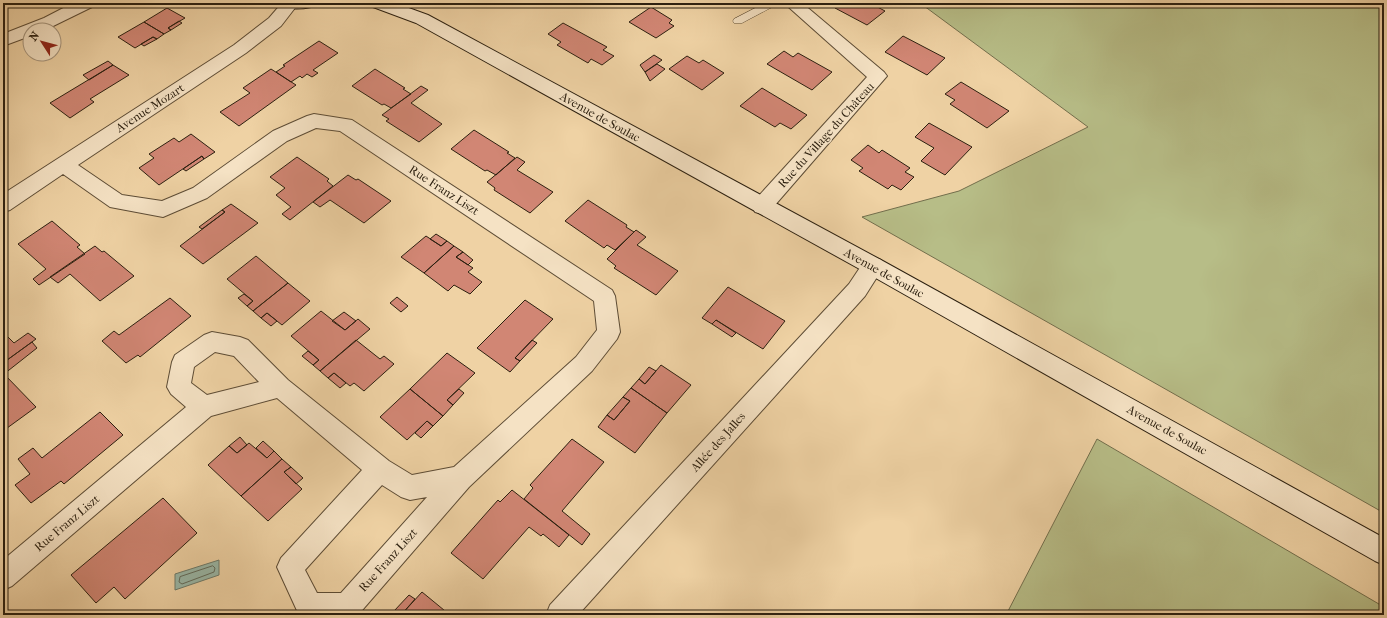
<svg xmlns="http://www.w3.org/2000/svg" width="1387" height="618" font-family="'IM FELL French Canon',serif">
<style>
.green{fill:#b7bd87;stroke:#726e4c}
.water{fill:#9ab8a8;stroke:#6e7b6b}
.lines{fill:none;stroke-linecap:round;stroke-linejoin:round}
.shore{stroke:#636c5c;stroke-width:1}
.building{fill:#d18674;stroke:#2c2010}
.service-casing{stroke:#5d4c35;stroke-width:1}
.minor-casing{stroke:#5d4c35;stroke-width:2}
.secondary-casing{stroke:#2c2010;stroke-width:2}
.service{fill:#f5e2c4;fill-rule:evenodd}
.minor{fill:#f5e2c4;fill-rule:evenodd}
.secondary{fill:#f5e2c4;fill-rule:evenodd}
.labels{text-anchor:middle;stroke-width:3;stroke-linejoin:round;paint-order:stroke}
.street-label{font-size:12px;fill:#2c2010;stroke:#f5e2c4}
</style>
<rect width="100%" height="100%" fill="#efd2a4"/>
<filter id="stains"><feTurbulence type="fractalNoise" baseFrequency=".005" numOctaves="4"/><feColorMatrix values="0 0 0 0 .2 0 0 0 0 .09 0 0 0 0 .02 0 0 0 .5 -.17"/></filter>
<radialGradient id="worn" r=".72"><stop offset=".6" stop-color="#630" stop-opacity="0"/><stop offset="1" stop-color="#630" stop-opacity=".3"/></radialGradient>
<path class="green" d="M 920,3 L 1384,3 L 1384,513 L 862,217 L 959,191 L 1088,127 Z
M 1097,439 L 1384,607 L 1384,615 L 1006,615 Z"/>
<path class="water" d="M 219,560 L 219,575 L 175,590 L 175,574 Z"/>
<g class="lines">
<path class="shore" d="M 213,566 L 215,568 L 214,572 L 182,584 L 179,582 L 180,577 Z"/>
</g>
<path class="building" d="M 837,3 L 870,3 L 885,11 L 867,25 L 835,8 L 840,5 Z
M 651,7 L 672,20 L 669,23 L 674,26 L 656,38 L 629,22 Z
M 167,8 L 185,18 L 168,28 L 171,30 L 164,34 L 144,22 Z
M 179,21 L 182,23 L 171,30 L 168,28 Z
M 144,22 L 164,34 L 157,39 L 153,37 L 135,48 L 118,37 Z
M 563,23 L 607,47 L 603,50 L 614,56 L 602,65 L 591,59 L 588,63 L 557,45 L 561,42 L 548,34 Z
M 903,36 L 945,58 L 927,75 L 885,52 Z
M 153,37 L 157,39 L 144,46 L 141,44 Z
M 319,41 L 338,53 L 313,70 L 318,73 L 312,77 L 307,74 L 302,78 L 300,76 L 291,82 L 276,72 L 285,66 L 283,65 Z
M 784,51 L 793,57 L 798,53 L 832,72 L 812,90 L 767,64 Z
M 654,55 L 662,60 L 645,72 L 640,65 Z
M 687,56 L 699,63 L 703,60 L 724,73 L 702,90 L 669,69 Z
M 108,61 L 113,65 L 89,80 L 83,75 Z
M 657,64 L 665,69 L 650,81 L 645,72 Z
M 113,65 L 129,75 L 90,99 L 94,102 L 70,118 L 50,103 Z
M 271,69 L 296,85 L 239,126 L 220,112 L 250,93 L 243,88 Z
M 375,69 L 405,88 L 403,89 L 411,94 L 391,108 L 384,104 L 382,105 L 352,86 Z
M 961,82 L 1009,111 L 987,128 L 950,104 L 955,100 L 945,94 Z
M 421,86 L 428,90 L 411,103 L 442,124 L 419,142 L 386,121 L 389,119 L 382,115 Z
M 762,88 L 807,115 L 791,129 L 780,123 L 775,127 L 740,106 Z
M 929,123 L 972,147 L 945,175 L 921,161 L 934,148 L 915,137 Z
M 474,130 L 509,152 L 507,153 L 515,158 L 496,175 L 487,170 L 485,171 L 451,149 Z
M 191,134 L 215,152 L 204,159 L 202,156 L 159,185 L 139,168 L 154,158 L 149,154 L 174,138 L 179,142 Z
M 868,145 L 879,153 L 882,150 L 910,168 L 905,172 L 914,177 L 901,190 L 892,185 L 888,189 L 859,171 L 863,168 L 851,160 Z
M 202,156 L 204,159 L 186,171 L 183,169 Z
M 297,157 L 329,179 L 327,181 L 333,186 L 290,220 L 282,214 L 291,207 L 276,195 L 285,188 L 270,177 Z
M 517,157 L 525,162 L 517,170 L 553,192 L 530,213 L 494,190 L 495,188 L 487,182 Z
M 348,175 L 356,180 L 358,179 L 391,201 L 364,223 L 330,200 L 320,207 L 313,202 Z
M 588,200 L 627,225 L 626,227 L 634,232 L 615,250 L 607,245 L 604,248 L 565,221 Z
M 231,204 L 258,223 L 203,264 L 180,246 L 225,212 L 222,210 Z
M 222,210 L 225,212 L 202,229 L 199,227 Z
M 52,221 L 80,245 L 77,247 L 85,254 L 39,285 L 33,279 L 46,269 L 18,244 Z
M 636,230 L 646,237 L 637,245 L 678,271 L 656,295 L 614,268 L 616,266 L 607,259 Z
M 436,234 L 447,241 L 441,246 L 430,239 Z
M 426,236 L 441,246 L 447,241 L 454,246 L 424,273 L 401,257 Z
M 95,246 L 102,252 L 104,251 L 134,276 L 100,301 L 70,274 L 58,283 L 50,277 Z
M 454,246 L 463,252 L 456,257 L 473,268 L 468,272 L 482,282 L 470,294 L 454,285 L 448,291 L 424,273 Z
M 463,252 L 473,260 L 468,265 L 456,257 Z
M 256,256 L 288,283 L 253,311 L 247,306 L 253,301 L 227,279 Z
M 288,283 L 310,301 L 282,325 L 267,313 L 261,318 L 253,311 Z
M 728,287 L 785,321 L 763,349 L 716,320 L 712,324 L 702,318 Z
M 244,294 L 253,301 L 247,306 L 238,298 Z
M 397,297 L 408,306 L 401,312 L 390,303 Z
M 170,298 L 191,316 L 140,357 L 138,355 L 126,363 L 102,341 L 114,331 L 119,335 Z
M 525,300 L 553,319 L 515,358 L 520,361 L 510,372 L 477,348 Z
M 321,311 L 345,330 L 358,319 L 370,329 L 320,371 L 313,365 L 319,360 L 291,336 Z
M 344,312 L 356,321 L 345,330 L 332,321 Z
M 267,313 L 277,321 L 271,326 L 261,318 Z
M 716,320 L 736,333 L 732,337 L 712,324 Z
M 3,332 L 14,343 L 28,333 L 36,339 L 3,363 Z
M 356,340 L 380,359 L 384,356 L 394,364 L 364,391 L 354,383 L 350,386 L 334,373 L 328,378 L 320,371 Z
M 532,340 L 537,343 L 520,361 L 515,358 Z
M 32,342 L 37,348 L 4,374 L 36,407 L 3,431 L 3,363 Z
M 308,351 L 319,360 L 313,365 L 302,356 Z
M 447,353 L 475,373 L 447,400 L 453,405 L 443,416 L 410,389 Z
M 661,365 L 691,385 L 667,413 L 631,388 L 639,379 L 645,384 Z
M 649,367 L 656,371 L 645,384 L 639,379 Z
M 334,373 L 346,383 L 340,388 L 328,378 Z
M 631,388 L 667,413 L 635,453 L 598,427 L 607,415 L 614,420 L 630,401 L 623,397 Z
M 410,389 L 443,416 L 433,426 L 427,421 L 407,440 L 380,417 Z
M 459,389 L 464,393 L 453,405 L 447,400 Z
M 623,397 L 630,401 L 614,420 L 607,415 Z
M 100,412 L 123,435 L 64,484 L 61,481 L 31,503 L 15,485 L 30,474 L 18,459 L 33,448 L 42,458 Z
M 427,421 L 433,426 L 421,438 L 415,433 Z
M 240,437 L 247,445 L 237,453 L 229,446 Z
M 572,439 L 604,462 L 562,511 L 590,534 L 582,545 L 524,499 L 533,488 L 530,485 Z
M 263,441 L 274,451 L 267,458 L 256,448 Z
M 249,443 L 267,458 L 274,451 L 282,459 L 241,496 L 208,465 L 229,446 L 237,453 Z
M 282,459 L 291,467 L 284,472 L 302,489 L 268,521 L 241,496 Z
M 291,467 L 303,478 L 296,484 L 284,472 Z
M 512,490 L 569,535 L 559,547 L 543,534 L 541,536 L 529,527 L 483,579 L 451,553 L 498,500 L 500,502 Z
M 163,498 L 197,533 L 125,599 L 114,587 L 96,603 L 71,575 Z
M 422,592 L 450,615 L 401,615 Z
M 409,595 L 415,599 L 401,615 L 398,615 L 394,611 Z"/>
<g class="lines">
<g class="service-casing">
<path id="service" d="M 765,3 L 778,3 L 776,5 L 742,23 L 734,23 L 733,21 L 734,19 Z"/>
</g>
<g class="minor-casing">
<path id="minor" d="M 73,3 L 94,3 L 92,7 L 45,30 L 30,30 L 30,36 L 3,46 L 3,34 L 44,18 Z
M 282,3 L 298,4 L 281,26 L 246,53 L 78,165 L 122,195 L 162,201 L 193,188 L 273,131 L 307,116 L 314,114 L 352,120 L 612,290 L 615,296 L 620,332 L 617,339 L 592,371 L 469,487 L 358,615 L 299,615 L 277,567 L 281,558 L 362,470 L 277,398 L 211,416 L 12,586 L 3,590 L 3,560 L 186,407 L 171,394 L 167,387 L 172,362 L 175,355 L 204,335 L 212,332 L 240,337 L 248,340 L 288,380 L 389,461 L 412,475 L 454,467 L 576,357 L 597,330 L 594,301 L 340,131 L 316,128 L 287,141 L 207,198 L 163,217 L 110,207 L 63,174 L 10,210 L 3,212 L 3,194 L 234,45 L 269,18 ZM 215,352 L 234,356 L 259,382 L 207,395 L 191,383 L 194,367 ZM 382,485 L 401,497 L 410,500 L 427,497 L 341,593 L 317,593 L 305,570 Z
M 784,3 L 802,3 L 884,72 L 887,76 L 769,212 L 762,214 L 755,212 L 752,206 L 755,200 L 867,77 Z
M 873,257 L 881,260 L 884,266 L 865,296 L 578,615 L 546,615 L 550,605 L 849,284 L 865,260 Z"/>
</g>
<g class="secondary-casing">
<path id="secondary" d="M 280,3 L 313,3 L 311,7 C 302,9 291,9 282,7 Z
M 371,3 L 395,3 L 428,15 L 881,260 L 1384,538 L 1384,565 L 1375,561 L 865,272 L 416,23 L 373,7 Z"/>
</g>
<use href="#service" class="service"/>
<use href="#minor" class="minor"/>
<use href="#secondary" class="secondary"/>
</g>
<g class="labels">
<g class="street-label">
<text transform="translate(150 108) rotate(-33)" y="4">Avenue Mozart</text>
<text transform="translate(600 117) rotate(29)" y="4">Avenue de Soulac</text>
<text transform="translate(826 135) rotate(-48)" y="4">Rue du Village du Château</text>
<text transform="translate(444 190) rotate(33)" y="4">Rue Franz Liszt</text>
<text transform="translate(884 273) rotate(29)" y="4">Avenue de Soulac</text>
<text transform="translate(1167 430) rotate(29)" y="4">Avenue de Soulac</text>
<text transform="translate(718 442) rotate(-48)" y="4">Allée des Jalles</text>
<text transform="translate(67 523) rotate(-40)" y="4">Rue Franz Liszt</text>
<text transform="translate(388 560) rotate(-48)" y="4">Rue Franz Liszt</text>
</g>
</g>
<rect width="1387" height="618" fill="none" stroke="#efd2a4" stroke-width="16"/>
<rect x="4" y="4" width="1379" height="610" fill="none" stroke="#2c2010" stroke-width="2"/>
<rect x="8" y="8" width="1371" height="602" fill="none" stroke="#2c2010"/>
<g transform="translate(42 42) rotate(306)"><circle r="19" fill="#f5e2c4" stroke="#a5947c"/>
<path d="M0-3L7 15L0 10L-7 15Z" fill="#8f2418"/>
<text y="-6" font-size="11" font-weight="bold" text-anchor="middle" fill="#2c2010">N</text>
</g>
<rect width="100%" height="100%" filter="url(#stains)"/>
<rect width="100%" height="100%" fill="url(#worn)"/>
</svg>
